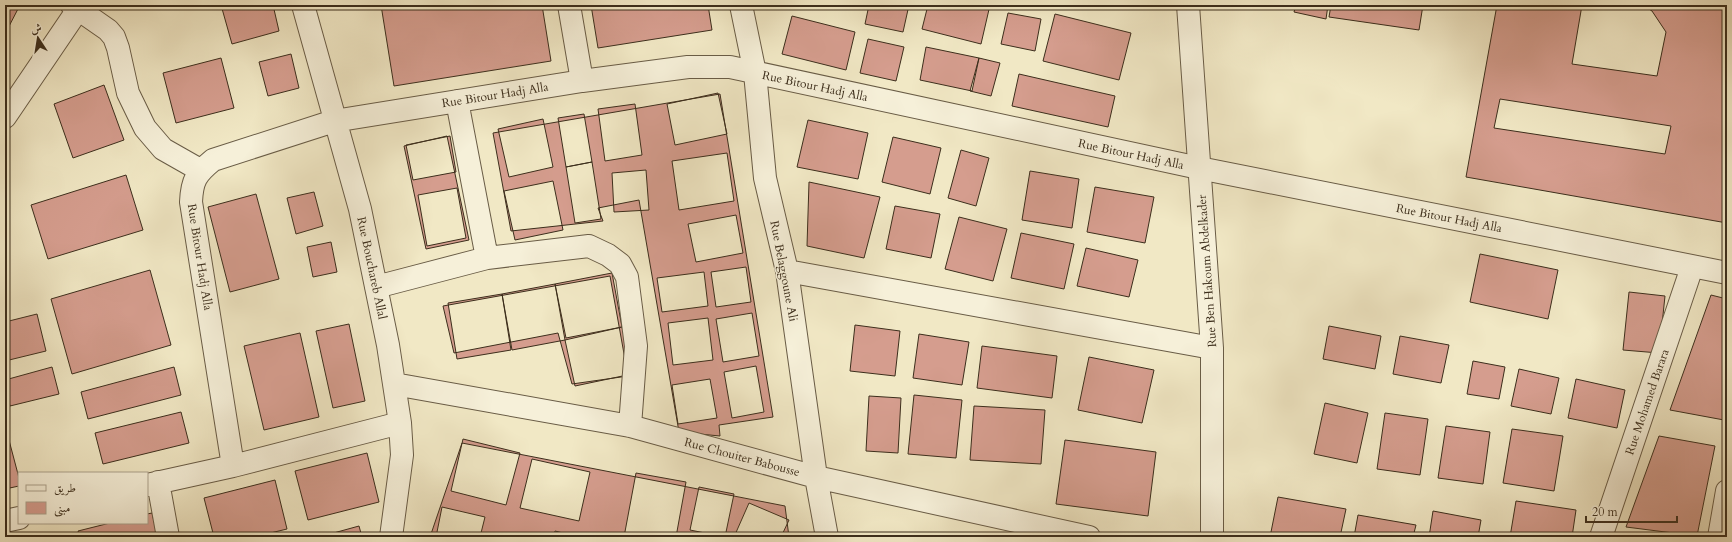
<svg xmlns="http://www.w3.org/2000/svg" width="1732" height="542" font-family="Cardo,Amiri,serif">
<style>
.building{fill:#d59d8e;stroke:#3c2e1c;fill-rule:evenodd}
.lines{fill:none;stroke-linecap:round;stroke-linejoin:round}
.minor-casing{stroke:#695c46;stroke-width:24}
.minor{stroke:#f6f0d9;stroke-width:22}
.labels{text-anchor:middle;stroke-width:3;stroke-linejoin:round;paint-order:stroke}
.street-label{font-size:12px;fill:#3c2e1c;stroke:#f6f0d9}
</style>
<rect width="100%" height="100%" fill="#f1e8c5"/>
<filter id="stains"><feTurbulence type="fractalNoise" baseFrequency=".005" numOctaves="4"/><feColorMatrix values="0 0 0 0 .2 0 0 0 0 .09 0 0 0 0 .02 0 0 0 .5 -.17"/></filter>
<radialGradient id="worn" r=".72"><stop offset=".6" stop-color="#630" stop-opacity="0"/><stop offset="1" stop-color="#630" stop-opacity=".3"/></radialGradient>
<path class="building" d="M 5,5 L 20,5 L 5,34 Z
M 221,5 L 273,5 L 279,31 L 232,44 Z
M 381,5 L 542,5 L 551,61 L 394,86 Z
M 591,5 L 708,5 L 712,30 L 598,48 Z
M 869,5 L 909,5 L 903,32 L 865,24 Z
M 928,5 L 990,5 L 981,44 L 922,29 Z
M 1296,5 L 1328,5 L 1326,19 L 1294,12 Z
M 1331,5 L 1423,5 L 1419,30 L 1329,17 Z
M 1497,5 L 1582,5 L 1572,64 L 1657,76 L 1666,32 L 1652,11 L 1643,5 L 1727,5 L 1727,223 L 1466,177 ZM 1500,99 L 1671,126 L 1665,154 L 1494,128 Z
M 1008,13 L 1041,19 L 1035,51 L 1001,44 Z
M 1055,14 L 1131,33 L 1119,80 L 1043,61 Z
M 792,16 L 855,32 L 846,70 L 782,54 Z
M 868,39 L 904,47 L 896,81 L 860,73 Z
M 926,47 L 979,58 L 972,91 L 920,80 Z
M 291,54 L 299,88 L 268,96 L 259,62 Z
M 221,58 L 234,108 L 176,123 L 163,73 Z
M 979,58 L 1000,63 L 991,96 L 970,91 Z
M 1019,74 L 1115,96 L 1108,127 L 1012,106 Z
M 104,85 L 124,140 L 73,158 L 54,104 Z
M 718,93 L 727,134 L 675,145 L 667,104 Z
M 720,94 L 773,417 L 719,425 L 720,436 L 679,432 L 639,200 L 598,208 L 603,221 L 511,231 L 493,133 Z
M 635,104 L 642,155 L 605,161 L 598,109 Z
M 584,114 L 592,162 L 566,167 L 558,118 Z
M 543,119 L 553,167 L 509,177 L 498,129 Z
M 808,120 L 868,133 L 858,179 L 797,167 Z
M 447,136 L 469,240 L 426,249 L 404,146 Z
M 450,136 L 456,172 L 413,180 L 406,145 Z
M 893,137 L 941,148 L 930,194 L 882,182 Z
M 961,150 L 989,158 L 976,206 L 948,198 Z
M 727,153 L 734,201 L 679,210 L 672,161 Z
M 592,162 L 601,219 L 575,223 L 566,167 Z
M 646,170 L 649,210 L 614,212 L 612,173 Z
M 1030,171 L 1079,179 L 1072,228 L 1022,220 Z
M 126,175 L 143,230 L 48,259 L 31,205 Z
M 553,181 L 563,230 L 515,240 L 504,191 Z
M 809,182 L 880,197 L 864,258 L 807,246 Z
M 1095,187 L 1154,197 L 1145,243 L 1087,232 Z
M 457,188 L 466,238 L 427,246 L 418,195 Z
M 314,192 L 323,226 L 296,234 L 287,198 Z
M 256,194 L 279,279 L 230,292 L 208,207 Z
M 895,206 L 940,214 L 931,258 L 886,249 Z
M 736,215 L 743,253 L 696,262 L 688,224 Z
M 959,217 L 1007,229 L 993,281 L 945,269 Z
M 1021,233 L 1074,244 L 1064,289 L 1011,278 Z
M 331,242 L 337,272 L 313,277 L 307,247 Z
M 1086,248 L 1138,260 L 1129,297 L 1077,286 Z
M 1480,254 L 1558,270 L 1548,319 L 1470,302 Z
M 746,267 L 751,302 L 716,307 L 711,272 Z
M 150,270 L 171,345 L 72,374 L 51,299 Z
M 704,272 L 708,306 L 662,312 L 657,278 Z
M 612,273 L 622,327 L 566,338 L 555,284 Z
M 610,276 L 628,376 L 572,384 L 558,333 L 454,353 L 443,306 Z
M 555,284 L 565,340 L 512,350 L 502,294 Z
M 1629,292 L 1665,296 L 1659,353 L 1623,350 Z
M 502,294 L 511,350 L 457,359 L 448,303 Z
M 1711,295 L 1727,299 L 1727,400 L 1724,420 L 1670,410 Z
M 752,313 L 759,356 L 723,362 L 716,319 Z
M 37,314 L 46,351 L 5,361 L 5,322 Z
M 708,318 L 713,360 L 673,365 L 668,323 Z
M 349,324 L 365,401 L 333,408 L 316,331 Z
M 855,325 L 900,331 L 895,376 L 850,371 Z
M 1329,326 L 1381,336 L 1375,369 L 1323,359 Z
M 622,327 L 632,374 L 575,386 L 565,340 Z
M 300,333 L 319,417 L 264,430 L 244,346 Z
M 919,334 L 969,342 L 962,385 L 913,378 Z
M 1400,336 L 1449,345 L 1441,383 L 1393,374 Z
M 982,346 L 1057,356 L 1052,398 L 977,388 Z
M 1089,357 L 1154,370 L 1142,423 L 1078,410 Z
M 1473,361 L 1505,367 L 1499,399 L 1467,394 Z
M 756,366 L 764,412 L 732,418 L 724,372 Z
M 52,367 L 59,394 L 10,406 L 5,387 L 5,380 Z
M 174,367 L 181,395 L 88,419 L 81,392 Z
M 1519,369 L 1559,378 L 1551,414 L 1511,406 Z
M 710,379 L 717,418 L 678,424 L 672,385 Z
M 1576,379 L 1625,390 L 1617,428 L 1568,418 Z
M 914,395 L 962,400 L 956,458 L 908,454 Z
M 869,396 L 901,398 L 898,453 L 866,451 Z
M 1325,403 L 1368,413 L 1357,463 L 1314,454 Z
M 974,406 L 1045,410 L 1041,464 L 970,460 Z
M 181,412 L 189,443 L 103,464 L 95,433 Z
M 1385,413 L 1428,419 L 1420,475 L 1377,469 Z
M 5,425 L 19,478 L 19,486 L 5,489 Z
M 1446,426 L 1490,432 L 1483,484 L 1438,478 Z
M 1512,429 L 1563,436 L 1554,491 L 1503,483 Z
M 1659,436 L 1715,446 L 1697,536 L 1626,527 Z
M 463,439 L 520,453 L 506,505 L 451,491 Z
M 1065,440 L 1156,452 L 1148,516 L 1056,504 Z
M 462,443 L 785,506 L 789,537 L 430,537 Z
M 367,453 L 379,502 L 308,520 L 295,471 Z
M 532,459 L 590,472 L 579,521 L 520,508 Z
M 636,473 L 686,482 L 676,537 L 624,537 Z
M 275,480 L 287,529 L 254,537 L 214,537 L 204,498 Z
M 699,487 L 734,494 L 725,537 L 690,530 Z
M 1278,497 L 1346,509 L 1340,537 L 1270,537 Z
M 1516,501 L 1576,510 L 1572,537 L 1510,537 Z
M 749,503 L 789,520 L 781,537 L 734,537 Z
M 442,507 L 485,517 L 480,537 L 436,537 Z
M 1433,511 L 1481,520 L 1478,537 L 1429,537 Z
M 152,513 L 158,537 L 80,537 L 78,531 L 110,523 L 147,523 L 147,514 Z
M 1358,515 L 1416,525 L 1413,537 L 1354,537 Z
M 359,526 L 362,537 L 319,537 Z
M 555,531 L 579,537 L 554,537 Z
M 61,533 L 63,537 L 48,537 Z"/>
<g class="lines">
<g class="minor-casing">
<path id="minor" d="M 72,5 L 108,30 L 114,37 L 118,48 L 128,93 L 145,128 L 163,149 L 200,170
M 303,5 L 360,209 L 388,345 L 400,423 L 402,455 L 391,537
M 569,5 L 582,81
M 741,5 L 755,73 L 765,178 L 787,271 L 816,477 L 827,537
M 1188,5 L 1212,348 L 1212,537
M 457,101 L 487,258 L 589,246 L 608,255 L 620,264 L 627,277 L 636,346 L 630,426
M 5,117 L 81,5
M 787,271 L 1212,348
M 376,287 L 487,258
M 394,384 L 630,426 L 816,477 L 1089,537
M 233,466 L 191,202 C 192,180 196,174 213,160 L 334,121 L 582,81 L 688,67 L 730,67 L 1199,168 L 1727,273
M 158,482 L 168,537
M 147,485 L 233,466 L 400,423
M 5,521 L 19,518
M 1601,537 L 1692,267
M 1719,537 L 1727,491"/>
</g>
<use href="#minor" class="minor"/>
</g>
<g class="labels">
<g class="street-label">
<text transform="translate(815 86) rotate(12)" y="4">Rue Bitour Hadj Alla</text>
<text transform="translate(495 95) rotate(-9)" y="4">Rue Bitour Hadj Alla</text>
<text transform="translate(1131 154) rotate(12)" y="4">Rue Bitour Hadj Alla</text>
<text transform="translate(1449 218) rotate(11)" y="4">Rue Bitour Hadj Alla</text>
<text transform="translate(200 257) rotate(81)" y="4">Rue Bitour Hadj Alla</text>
<text transform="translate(372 268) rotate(78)" y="4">Rue Bouchareb Allal</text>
<text transform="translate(784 271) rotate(79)" y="4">Rue Belaggoune Ali</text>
<text transform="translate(1207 271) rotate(-94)" y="4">Rue Ben Hakoum Abdelkader</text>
<text transform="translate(1647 402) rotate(-71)" y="4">Rue Mohamed Barara</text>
<text transform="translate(742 457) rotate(15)" y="4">Rue Chouiter Babousse</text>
</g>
</g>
<rect width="1732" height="542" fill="none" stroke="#f1e8c5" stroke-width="20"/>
<rect x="6" y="6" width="1720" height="530" fill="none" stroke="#3c2e1c" stroke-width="2"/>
<rect x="10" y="10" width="1712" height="522" fill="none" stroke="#3c2e1c"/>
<rect x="18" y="472" width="130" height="52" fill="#f6f0d9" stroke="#aca28d"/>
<rect x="26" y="485" width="20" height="6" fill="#f6f0d9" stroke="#aca28d"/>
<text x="54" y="492" font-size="12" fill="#3c2e1c">طريق</text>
<rect x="26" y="502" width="20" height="12" fill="#d59d8e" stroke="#aca28d"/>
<text x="54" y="512" font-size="12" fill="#3c2e1c">مبنى</text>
<g transform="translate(38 38) rotate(348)" stroke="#f6f0d9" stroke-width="3" paint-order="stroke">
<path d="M0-3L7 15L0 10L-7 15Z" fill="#3c2e1c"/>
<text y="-6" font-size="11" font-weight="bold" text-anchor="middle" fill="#3c2e1c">ش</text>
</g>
<path d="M1586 516v6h91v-6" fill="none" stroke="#3c2e1c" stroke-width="2"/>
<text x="1592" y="516" font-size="12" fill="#3c2e1c" stroke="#f6f0d9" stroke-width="3" paint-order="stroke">20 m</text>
<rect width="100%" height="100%" filter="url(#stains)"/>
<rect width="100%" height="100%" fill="url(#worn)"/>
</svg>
